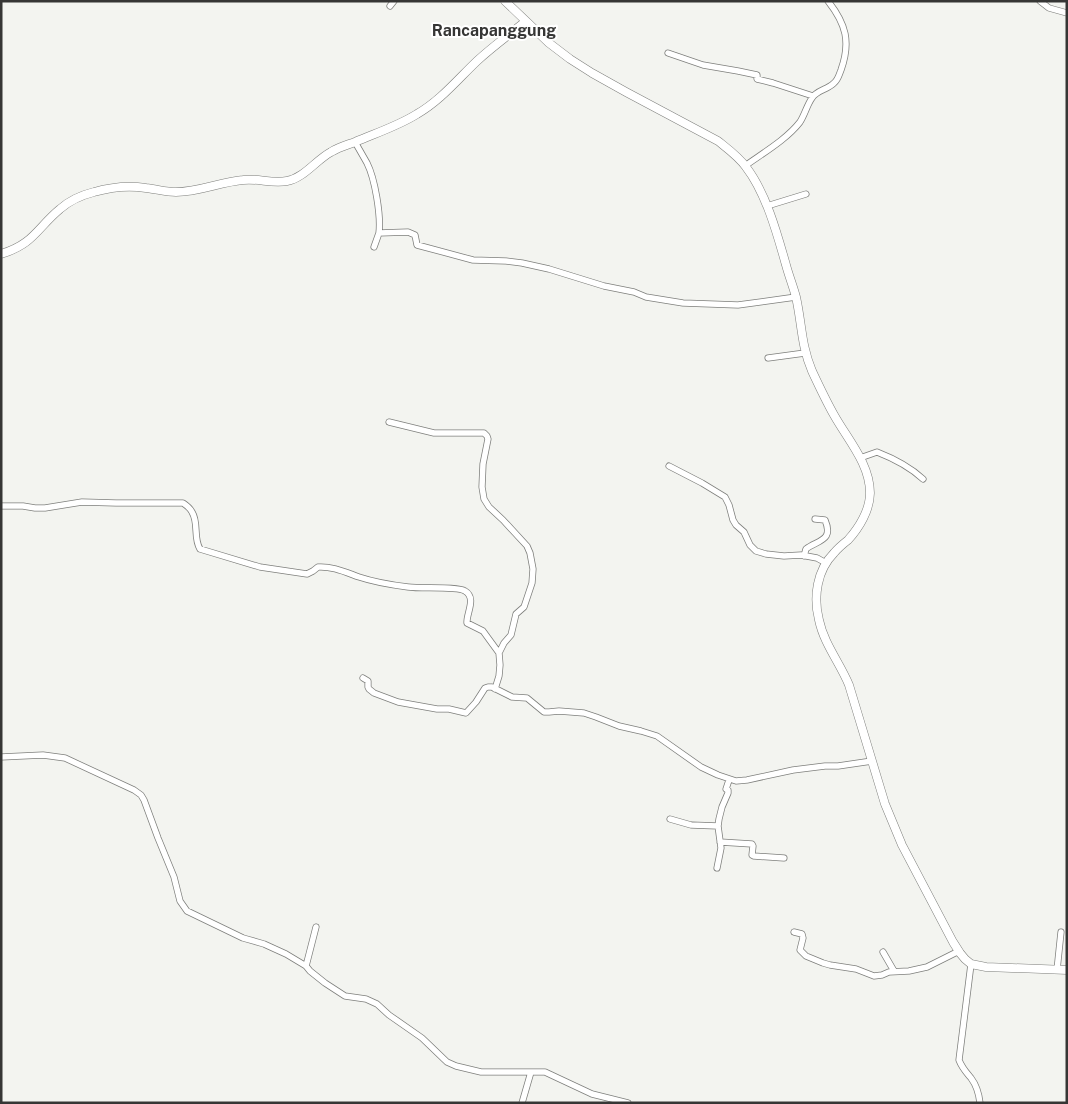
<svg xmlns="http://www.w3.org/2000/svg" width="1068" height="1104" font-family="'Public Sans',sans-serif">
<style>
.lines{fill:none;stroke-linecap:round;stroke-linejoin:round}
.minor-casing{stroke:#7e7f7c;stroke-width:7}
.secondary-casing{stroke:#7e7f7c;stroke-width:9}
.minor{stroke:#fff;stroke-width:5.5}
.secondary{stroke:#fff;stroke-width:8}
.labels{text-anchor:middle;stroke-width:4;stroke-linejoin:round;paint-order:stroke}
.quarter-label{font-size:16px;font-weight:bold;fill:#363635;stroke:#fff}
</style>
<rect width="100%" height="100%" fill="#f3f4f0"/>
<g class="lines">
<g class="minor-casing">
<path id="minor" d="M 1040,1 L 1049,8 L 1067,13
M 390,6 L 394,1
M 668,53 L 703,65 L 738,71 L 757,75 L 757,79 L 773,83 L 813,96
M 355,142 C 359,149 363,156 367,163 C 375,179 381,215 379,233 L 408,232 L 415,235 L 417,245 L 473,260 L 506,261 L 522,263 L 549,269 L 604,286 L 634,292 L 646,297 L 683,303 L 738,305 L 796,297
M 745,166 C 763,153 787,139 800,122 C 805,114 807,105 812,98 C 817,90 827,90 834,83 C 838,80 839,75 841,70 C 851,42 846,24 828,1
M 767,206 L 806,194
M 374,247 L 379,233
M 768,358 L 805,353
M 389,422 L 434,433 L 484,433 L 487,436 L 488,439 L 483,464 L 482,487 L 484,499 L 489,507 L 503,520 L 527,546 L 530,553 L 533,569 L 532,583 L 524,607 L 516,614 L 511,635 L 504,643 L 499,653
M 860,458 L 877,452 C 895,459 909,466 923,479
M 669,466 L 702,483 L 725,497 L 729,505 L 733,520 L 736,525 L 744,532 L 750,545 L 756,551 L 766,554 L 784,556 L 801,555 L 817,558 L 826,563
M 1,506 L 23,506 L 35,508 L 45,508 L 82,502 L 116,503 L 183,503 C 186,505 190,508 192,512 C 199,523 193,538 200,549 L 260,567 L 307,574 L 313,571 L 318,567 C 332,566 345,572 359,577 C 374,582 392,585 408,587 C 420,589 457,586 465,591 C 477,598 466,614 467,623 L 483,631 L 499,653 L 500,665 L 499,676 L 495,689
M 804,556 L 806,549 C 818,540 834,541 825,520 L 815,519
M 363,678 L 368,681 L 368,687 L 369,689 L 374,693 L 398,702 L 437,709 L 449,709 L 466,713 L 476,702 L 485,688 L 488,687 L 492,687 L 512,697 L 527,698 L 544,712 L 549,712 L 559,711 L 584,713 L 596,717 L 619,726 L 641,731 L 657,736 L 701,767 L 718,775 L 736,781 L 747,780 L 793,770 L 825,766 L 838,766 L 872,761
M 1,757 L 43,755 L 65,758 L 134,790 L 141,795 L 144,800 L 158,838 L 174,877 L 180,901 L 187,911 L 243,938 L 264,944 L 286,954 L 306,966 L 310,971 L 325,983 L 345,996 L 366,999 L 377,1004 L 389,1015 L 422,1038 L 447,1062 L 456,1066 L 481,1072 L 545,1072 L 592,1094 L 628,1103
M 670,819 L 691,825 L 718,826
M 720,842 L 752,844 L 753,846 L 752,855 L 754,856 L 784,858
M 717,868 L 721,848 L 718,826 L 719,819 L 722,807 L 728,793 L 728,790 L 726,789 L 729,780
M 794,932 L 802,934 L 803,938 L 800,950 L 806,956 L 823,963 L 830,965 L 856,969 L 874,976 L 882,975 L 889,972 L 909,971 L 927,967 L 959,951
M 883,952 L 894,971
M 971,964 L 959,1060 C 962,1068 966,1072 971,1078 C 977,1086 979,1094 980,1103
M 306,966 L 316,927
M 1057,970 L 1061,932
M 522,1103 L 531,1072"/>
</g>
<g class="secondary-casing">
<path id="secondary" d="M 505,1 L 549,43 L 570,59 L 592,73 L 626,92 L 718,141 C 728,149 739,157 746,167 C 766,193 777,233 786,265 C 789,276 793,286 796,297 C 802,324 801,345 812,371 C 819,386 826,401 834,415 C 848,440 870,464 870,493 C 870,510 859,528 848,540 C 843,544 838,548 834,553 C 817,570 813,597 819,620 C 824,644 840,663 849,685 L 885,804 L 902,845 L 953,942 L 960,953 L 965,959 L 971,964 L 986,967 L 1067,970
M 1,254 C 34,244 37,228 60,209 C 69,201 82,195 94,192 C 111,187 128,185 146,188 C 156,189 166,192 176,192 C 199,192 220,182 243,180 C 258,178 272,184 287,181 C 304,178 316,160 331,152 C 339,147 347,145 355,142 C 376,133 398,126 417,114 C 440,101 458,79 477,61 C 492,47 510,34 526,21"/>
</g>
<use href="#minor" class="minor"/>
<use href="#secondary" class="secondary"/>
</g>
<g class="labels">
<g class="quarter-label">
<text x="494" y="36">Rancapanggung</text>
</g>
</g>
<rect width="1068" height="1104" fill="none" stroke="#363635" stroke-width="5"/>
</svg>
